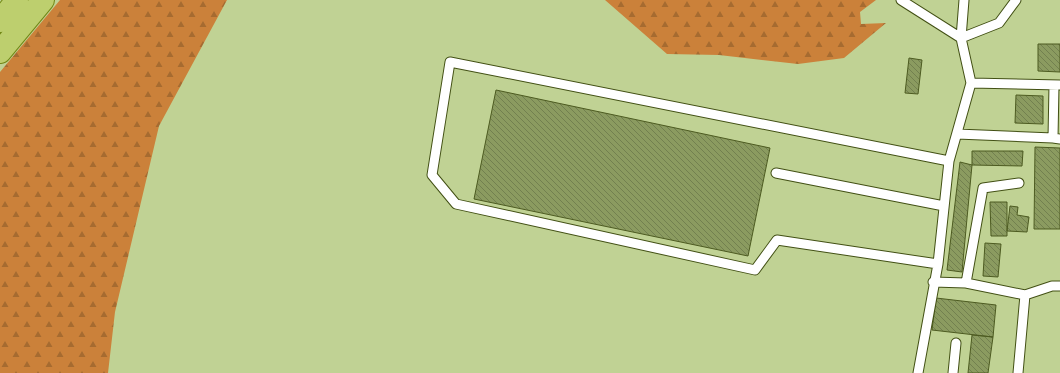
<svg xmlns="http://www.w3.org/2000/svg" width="1060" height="373" font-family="Literata,serif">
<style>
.forest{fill:url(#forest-firs)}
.building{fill:url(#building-back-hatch);stroke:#4d5b21}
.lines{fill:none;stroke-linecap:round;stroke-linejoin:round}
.service-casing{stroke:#425014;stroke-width:11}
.primary-casing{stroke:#718715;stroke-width:24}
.service{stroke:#fff;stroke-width:9}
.primary{stroke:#bdcf6e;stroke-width:22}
</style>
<defs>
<pattern id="forest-firs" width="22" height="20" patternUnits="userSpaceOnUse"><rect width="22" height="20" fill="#cb813a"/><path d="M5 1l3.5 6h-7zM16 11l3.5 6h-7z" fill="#a66b30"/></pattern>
<pattern id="building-back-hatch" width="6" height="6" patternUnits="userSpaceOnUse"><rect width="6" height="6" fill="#8b9b60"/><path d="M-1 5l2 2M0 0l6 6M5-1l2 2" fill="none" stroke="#72804f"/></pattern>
</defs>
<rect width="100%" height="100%" fill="#c0d294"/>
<path class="forest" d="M 60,0 L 227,0 L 159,126 L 115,312 L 108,373 L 0,373 L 0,72 Z
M 605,0 L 876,0 L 860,12 L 861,24 L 886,23 L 844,58 L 798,64 L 719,55 L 667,54 Z"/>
<path class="building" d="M 1038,44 L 1060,44 L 1060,72 L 1038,71 Z
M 909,58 L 922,60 L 918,94 L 905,93 Z
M 496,90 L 770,148 L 748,256 L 474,199 Z
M 1016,95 L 1043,96 L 1043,124 L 1015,123 Z
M 1035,147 L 1060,148 L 1060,229 L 1034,229 Z
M 972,151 L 1023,151 L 1022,166 L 972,165 Z
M 960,162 L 972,165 L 962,272 L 947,270 Z
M 990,202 L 1007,202 L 1007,236 L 991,236 Z
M 1010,206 L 1018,207 L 1017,215 L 1029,217 L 1027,232 L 1007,231 Z
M 985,243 L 1001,244 L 998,277 L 983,276 Z
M 936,298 L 996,305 L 993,337 L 932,330 Z
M 972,335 L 993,337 L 988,373 L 968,373 Z"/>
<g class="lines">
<g class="service-casing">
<path id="service" d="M 901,0 L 961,38 L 999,23 L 1016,0
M 971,83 L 1060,85
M 1054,85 L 1053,138 L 1060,139
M 957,134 L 1053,138
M 776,173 L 944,206
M 938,264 L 777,240 L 755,270 L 456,204 L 432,175 L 450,62 L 949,161
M 933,282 L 966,283 L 983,188 L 1019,183
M 966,283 L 1025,295 L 1052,286 L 1060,286
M 918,373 L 938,264 L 949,161 L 971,83 L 961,38 L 964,0
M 953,373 L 956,343
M 1018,373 L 1025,295"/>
</g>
<g class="primary-casing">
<path id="primary" d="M 0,21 L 17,0
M 0,52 L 43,0"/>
</g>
<use href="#service" class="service"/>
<use href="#primary" class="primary"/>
</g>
</svg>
